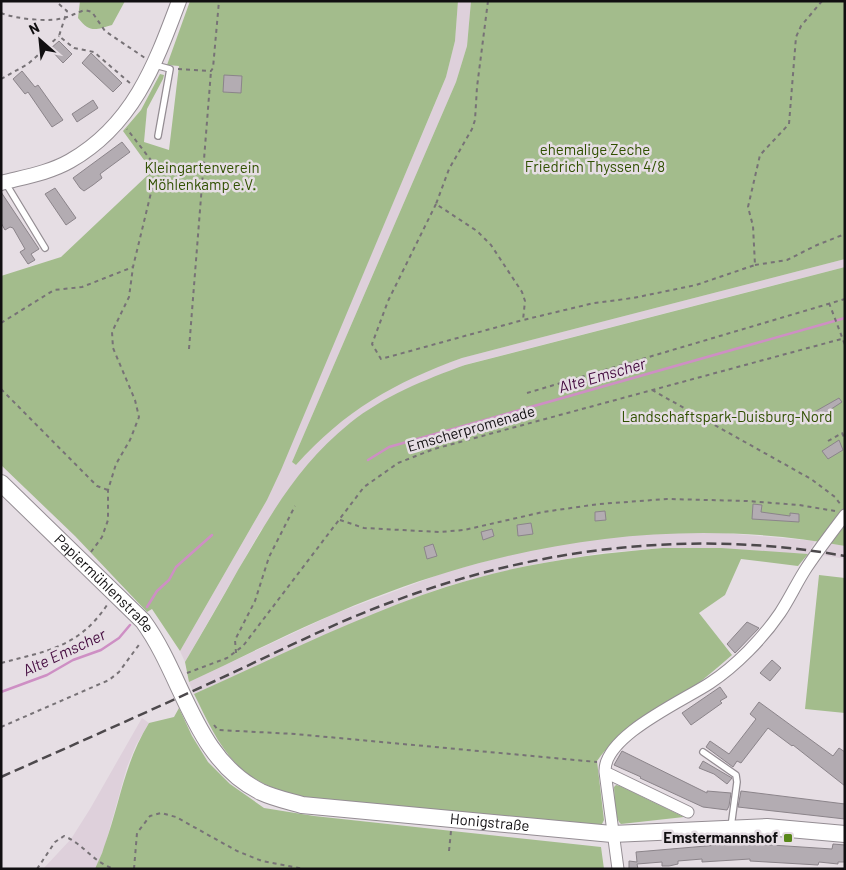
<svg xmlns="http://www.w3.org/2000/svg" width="846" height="870" font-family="Barlow,sans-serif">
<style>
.built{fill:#ded0db}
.green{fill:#a3bc8c}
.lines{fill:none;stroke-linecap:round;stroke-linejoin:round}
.stream{stroke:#ce8fc4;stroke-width:2.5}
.building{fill:#b3acb2;stroke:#8b848a}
.service-casing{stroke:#948d93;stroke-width:8}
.minor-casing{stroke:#948d93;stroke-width:13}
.tertiary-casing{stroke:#948d93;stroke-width:16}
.secondary-casing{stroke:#948d93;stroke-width:18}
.path{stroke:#777276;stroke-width:2;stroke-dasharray:4 4;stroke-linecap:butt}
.service{stroke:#fff;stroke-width:5.5}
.minor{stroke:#fff;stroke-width:11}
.tertiary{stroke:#fff;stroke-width:14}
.secondary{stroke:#fff;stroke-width:16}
.rail{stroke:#4d494c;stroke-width:2.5;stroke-dasharray:10 5;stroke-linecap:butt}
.poi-dot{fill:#59881a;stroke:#e6dee4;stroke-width:2}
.labels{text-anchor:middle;stroke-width:5;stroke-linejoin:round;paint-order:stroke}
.park-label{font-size:15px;fill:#305000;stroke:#e6dee4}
.street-label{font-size:15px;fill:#110f11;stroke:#e6dee4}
.poi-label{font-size:15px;font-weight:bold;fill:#110f11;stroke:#e6dee4;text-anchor:end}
.water-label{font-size:16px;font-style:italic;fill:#450c40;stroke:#e6dee4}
</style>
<rect width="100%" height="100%" fill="#e6dee4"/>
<path class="built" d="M 458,1 L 471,1 L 467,46 L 456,82 L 292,462 L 296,465 L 317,441 L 346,416 L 382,393 L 419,373 L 462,358 L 845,259 L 845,267 L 464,365 L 261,530 L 185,662 L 180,651 L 267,500 L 431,113 L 446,77 L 455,41 Z
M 663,532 L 725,533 L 815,541 L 808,554 L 663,548 L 600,553 L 526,566 L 447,586 L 396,605 L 194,694 L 189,682 L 334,614 L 446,572 L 524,551 L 600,538 Z
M 830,543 L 845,546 L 845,559 L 822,555 Z
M 142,718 L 149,723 L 136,745 L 127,767 L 104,849 L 95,869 L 43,869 L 71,839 L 90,809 Z"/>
<path class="green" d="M 80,1 L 125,1 L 112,25 C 95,30 90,33 78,18 Z
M 190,1 L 458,1 L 455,41 L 446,77 L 281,470 L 267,500 L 180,651 L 152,609 L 147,612 L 75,536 L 1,465 L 1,276 L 61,257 L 152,171 L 123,131 L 141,110 L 160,74 L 164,75 L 163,79 L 147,109 L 144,142 L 169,150 L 179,66 L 167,65 Z
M 471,1 L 845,1 L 845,259 L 462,358 C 395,382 344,411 296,465 L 292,462 L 456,82 L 467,46 Z
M 845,267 L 845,546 C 690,517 535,538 389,592 C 320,617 255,651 189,682 L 185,662 C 203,631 221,601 238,570 C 272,513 297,466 350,423 C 384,396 424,380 465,365 Z
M 663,548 L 721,548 L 808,554 L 798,566 L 741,559 L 725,595 L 699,613 L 732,655 C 713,672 693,688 672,703 C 641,723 620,729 597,761 L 604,820 L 602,824 L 596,826 C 536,820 475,814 415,808 C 364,803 292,805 249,775 C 222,755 209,724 194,694 C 277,657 360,615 446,587 C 517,564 590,554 663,548 Z
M 819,575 L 845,578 L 845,713 L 805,709 Z
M 179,708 L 192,736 L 208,762 L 230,784 L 264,808 L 314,816 L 601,847 L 604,869 L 95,869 C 98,861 102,855 104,847 C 120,804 124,763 149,723 L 174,717 Z
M 616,785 L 620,786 L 684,817 L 621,824 C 613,816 615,798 614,787 Z"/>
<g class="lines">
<path class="stream" d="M 368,460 L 389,447 L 845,318
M 147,607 L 157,591 L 169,580 L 176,567 L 212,535
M 1,692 L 47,675 L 73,660 L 101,650 L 119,638 L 130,625"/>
</g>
<path class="building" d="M 59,41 L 72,54 L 63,63 L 50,49 Z
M 91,53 L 122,83 L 113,92 L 82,63 Z
M 22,71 L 35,87 L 38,85 L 63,120 L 52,127 L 28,92 L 25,94 L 13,79 Z
M 224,75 L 242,76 L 241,93 L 223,92 Z
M 93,100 L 98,108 L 77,122 L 72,114 Z
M 122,142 L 130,152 L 100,174 L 102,178 L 93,185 L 84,191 L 80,188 L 73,178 Z
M 55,188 L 76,218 L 66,225 L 45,194 Z
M 1,192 L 39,249 L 31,254 L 35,260 L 28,264 L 20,252 L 25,249 L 13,228 L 10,227 L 5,230 L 1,223 Z
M 839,398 L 842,402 L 813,421 L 809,415 Z
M 839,440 L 843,450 L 828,459 L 822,451 Z
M 753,504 L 762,505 L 761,512 L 790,516 L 790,513 L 799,514 L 799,522 L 752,519 Z
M 605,511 L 606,520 L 595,521 L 595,512 Z
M 531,523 L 533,534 L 518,536 L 517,525 Z
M 492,529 L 494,536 L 483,540 L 481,532 Z
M 433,544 L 437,556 L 427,559 L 424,547 Z
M 747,622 L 759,628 L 735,653 L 727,644 Z
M 772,660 L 781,668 L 770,681 L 760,673 Z
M 720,687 L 727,697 L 720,701 L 722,703 L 691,725 L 682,713 Z
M 759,702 L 833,756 L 839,748 L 845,752 L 845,786 L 793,745 L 792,746 L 768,728 L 741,763 L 737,761 L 733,767 L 706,747 L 710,741 L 729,754 L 756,719 L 750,714 Z
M 622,751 L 707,793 L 707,791 L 731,793 L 729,806 L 727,810 L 703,807 L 640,778 L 641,777 L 614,765 Z
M 703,761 L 732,778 L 727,784 L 714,774 L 699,768 Z
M 741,791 L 845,804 L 845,819 L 738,807 Z
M 741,843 L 832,849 L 833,844 L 845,845 L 845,862 L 838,862 L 838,864 L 819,862 L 818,865 L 750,861 L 750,859 L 702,862 L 702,859 L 678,861 L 678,864 L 669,866 L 662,866 L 662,862 L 637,864 L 638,869 L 629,869 L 629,861 L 637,862 L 636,852 Z"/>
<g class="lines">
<g class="service-casing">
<path id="service" d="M 155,65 L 170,69 L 158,136
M 5,182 L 45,248
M 703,752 L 736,775 L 737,782 L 731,827"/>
</g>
<g class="minor-casing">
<path id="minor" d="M 605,772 L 688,812
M 618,869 L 605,772 C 603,736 683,701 710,683 C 736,666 763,638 780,613 C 790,598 797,582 807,567 C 819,549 832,532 845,515"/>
</g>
<g class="tertiary-casing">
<path id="tertiary" d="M 1,183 C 24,177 49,173 70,161 C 133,125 155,65 179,1"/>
</g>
<g class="secondary-casing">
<g id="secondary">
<path id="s1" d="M 1,483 L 143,621 C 184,677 194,759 261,792 C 274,798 288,801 302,805 L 612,834 L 767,827 L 845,834"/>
</g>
</g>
<path class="path" d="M 488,1 L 477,87 L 475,120 L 472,129 L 449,169 L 436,204 L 477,231 L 491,245 L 522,292 L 525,301 L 523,320 L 594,303 L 633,298 L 696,285 L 755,265 L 753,226 L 748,207 L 760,155 L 789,124 L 796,37 L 801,26 L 822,1
M 59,4 L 67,11 L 59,36 L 74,48 L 94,52 L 131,84
M 1,13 C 16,19 52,23 67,17 C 73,15 78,12 85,10 L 92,12 L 105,31 L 145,58
M 178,69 L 211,71 L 213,68 L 219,1
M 1,79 L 28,64 L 59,36
M 436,204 L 388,301 L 372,344 L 381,359 L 523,320
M 755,265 L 787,260 L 817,245 L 845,234
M 829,303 L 845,345
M 1,323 L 54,290 L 82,287 L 133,267
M 189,349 L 211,71
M 1,389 L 97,486 L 108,490
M 652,390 L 811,479 L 835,497 L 841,505
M 527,393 L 845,299
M 828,441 L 842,433 L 845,439
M 340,520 L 364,528 L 439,532 L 464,530 L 543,512 L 599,504 L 667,499 L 747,501 L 799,505 L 835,511
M 91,552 L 102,537 L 108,520 L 108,490 L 116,464 L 130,440 L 139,417 L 135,400 L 113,348 L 112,332 L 129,297 L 133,267 L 157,168 L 127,129
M 236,653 L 235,640 L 255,601 L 269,557 L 295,506
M 1,663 C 47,651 79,647 107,605
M 187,673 L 227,658 L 243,646 L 364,487 L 398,463 L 434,449 L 845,338
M 214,725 L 218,730 L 295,734 L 597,762
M 1,727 L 109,680 L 119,672 L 141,642
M 449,851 L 451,831
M 37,869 L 55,842 L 64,836 C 84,844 93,863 115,869
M 134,869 L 137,833 L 150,816 L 161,813 L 176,817 L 237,851 L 262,861 L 304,869"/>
<use href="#service" class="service"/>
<use href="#minor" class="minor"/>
<use href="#tertiary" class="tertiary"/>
<use href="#secondary" class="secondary"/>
<path class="rail" d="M 1,777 C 73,745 145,713 217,680 C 276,653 335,622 397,600 C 540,547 694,529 845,556"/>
</g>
<rect class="poi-dot" x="783" y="833" width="10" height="10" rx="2.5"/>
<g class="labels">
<g class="park-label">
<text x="595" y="155">ehemalige Zeche<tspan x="595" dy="17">Friedrich Thyssen 4/8</tspan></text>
<text x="202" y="173">Kleingartenverein<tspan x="202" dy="17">Möhlenkamp e.V.</tspan></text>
<text x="727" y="422">Landschaftspark-Duisburg-Nord</text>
</g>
<g class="street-label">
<text transform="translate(471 429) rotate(-16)" y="5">Emscherpromenade</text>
<text dy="5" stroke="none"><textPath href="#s1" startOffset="144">Papiermühlenstraße</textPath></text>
<text dy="5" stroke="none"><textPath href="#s1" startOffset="641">Honigstraße</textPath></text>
</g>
<g class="poi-label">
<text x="778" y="843">Emstermannshof</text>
</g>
<g class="water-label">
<text transform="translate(602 375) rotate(-16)" y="6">Alte Emscher</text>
<text transform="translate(64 652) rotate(-25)" y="6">Alte Emscher</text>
</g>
</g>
<rect width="846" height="870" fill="none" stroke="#110f11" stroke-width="5"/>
<g transform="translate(40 40) rotate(333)" stroke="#e6dee4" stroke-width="4" paint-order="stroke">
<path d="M0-4L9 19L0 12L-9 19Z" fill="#110f11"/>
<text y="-8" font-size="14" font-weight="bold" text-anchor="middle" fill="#110f11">N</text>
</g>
</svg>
